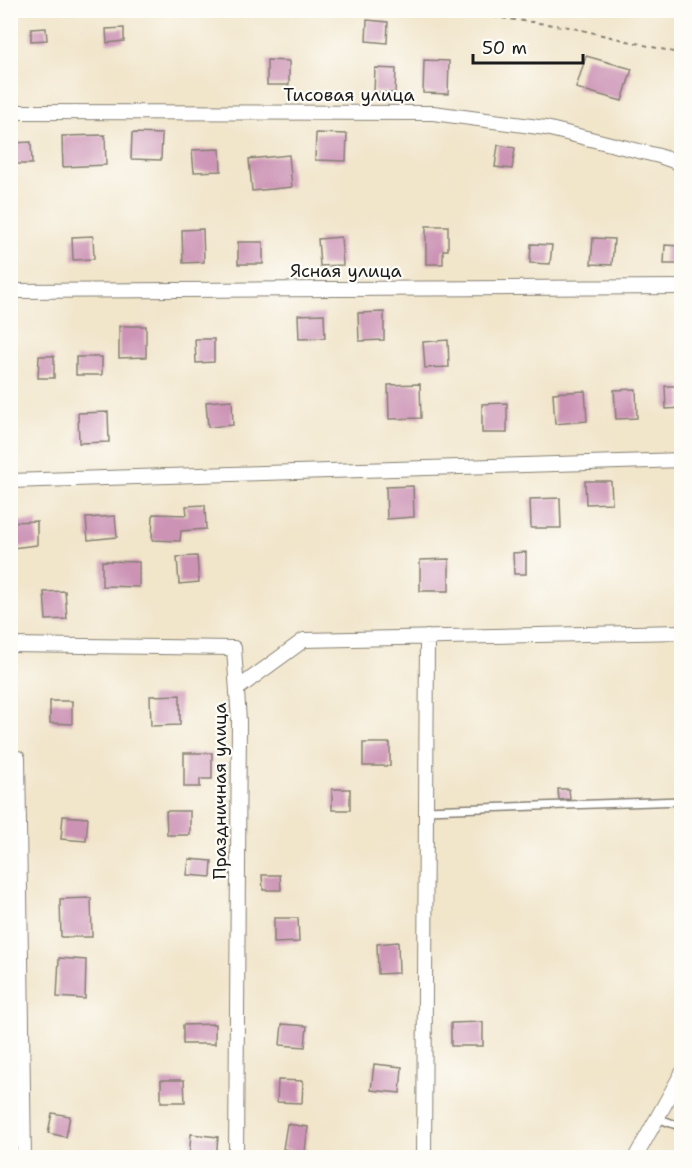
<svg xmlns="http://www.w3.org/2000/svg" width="692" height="1168" font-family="'Shantell Sans',sans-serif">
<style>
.building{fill:#cc93b5}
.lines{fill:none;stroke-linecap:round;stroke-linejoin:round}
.service-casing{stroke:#868073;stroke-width:10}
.minor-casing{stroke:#868073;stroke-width:16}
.path{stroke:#868073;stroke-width:2;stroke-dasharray:4.5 4.5;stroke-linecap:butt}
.service{stroke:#fff;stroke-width:7}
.minor{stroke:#fff;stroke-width:14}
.labels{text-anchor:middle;stroke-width:4.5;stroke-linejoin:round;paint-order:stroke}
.street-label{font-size:18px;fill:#1c1c1c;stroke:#fdfcf7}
</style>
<rect width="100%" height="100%" fill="#fdfcf7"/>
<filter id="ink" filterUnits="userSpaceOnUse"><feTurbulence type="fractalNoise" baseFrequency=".0167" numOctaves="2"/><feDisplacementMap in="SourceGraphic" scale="12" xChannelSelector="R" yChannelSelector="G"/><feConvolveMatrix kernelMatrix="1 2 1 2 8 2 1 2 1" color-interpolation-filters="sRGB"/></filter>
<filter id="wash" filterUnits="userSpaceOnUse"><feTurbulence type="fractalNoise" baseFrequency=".008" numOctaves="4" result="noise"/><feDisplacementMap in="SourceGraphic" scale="24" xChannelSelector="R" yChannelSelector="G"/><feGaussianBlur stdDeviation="1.35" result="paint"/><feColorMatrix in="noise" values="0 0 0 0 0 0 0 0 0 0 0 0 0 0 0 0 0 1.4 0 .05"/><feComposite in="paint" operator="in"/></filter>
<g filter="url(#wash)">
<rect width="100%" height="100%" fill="#f1e5ca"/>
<g id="blocks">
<path class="building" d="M 367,20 L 388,22 L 387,43 L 366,41 Z
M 46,28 L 47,40 L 31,41 L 31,29 Z
M 124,28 L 124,41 L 107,43 L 106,29 Z
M 586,56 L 632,69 L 622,101 L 576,88 Z
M 267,60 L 289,61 L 289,85 L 267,85 Z
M 424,60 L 449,61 L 448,94 L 423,93 Z
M 375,68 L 396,69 L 395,93 L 374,92 Z
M 132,133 L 162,134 L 161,160 L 131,159 Z
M 316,133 L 347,134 L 346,161 L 315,160 Z
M 105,135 L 106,165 L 63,167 L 62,136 Z
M 31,142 L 32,164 L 12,164 L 12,143 Z
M 498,145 L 515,148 L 512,169 L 495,167 Z
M 220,149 L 221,171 L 194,172 L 192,150 Z
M 289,155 L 292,187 L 252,191 L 249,159 Z
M 426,226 L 448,226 L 448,250 L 443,250 L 443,264 L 426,264 Z
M 203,229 L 204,262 L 183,263 L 182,230 Z
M 93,236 L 94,259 L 73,260 L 72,237 Z
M 341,237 L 343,265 L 320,266 L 318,239 Z
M 593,238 L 614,239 L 612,265 L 591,264 Z
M 238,242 L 263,242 L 263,264 L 238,264 Z
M 531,244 L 552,245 L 550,264 L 530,263 Z
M 665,245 L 680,246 L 679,264 L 664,264 Z
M 384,312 L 384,340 L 359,341 L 358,313 Z
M 324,314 L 325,338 L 299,339 L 298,315 Z
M 119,326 L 146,326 L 146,357 L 119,358 Z
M 195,339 L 214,339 L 214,362 L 196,363 Z
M 448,340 L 449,367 L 425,368 L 423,342 Z
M 39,356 L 54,356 L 54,378 L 38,378 Z
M 76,357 L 102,357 L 102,375 L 76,375 Z
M 420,384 L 421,418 L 389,419 L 388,385 Z
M 665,386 L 681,386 L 681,408 L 666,409 Z
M 636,389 L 637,418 L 616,419 L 614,390 Z
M 585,391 L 587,421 L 555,424 L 553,393 Z
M 232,400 L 233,425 L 208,427 L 206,402 Z
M 507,403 L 507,433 L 482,433 L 482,404 Z
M 108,412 L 109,442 L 79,443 L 78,413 Z
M 585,481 L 611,481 L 612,503 L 586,504 Z
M 413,486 L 414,517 L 387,519 L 386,487 Z
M 560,498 L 561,528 L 531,528 L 530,499 Z
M 205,505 L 206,529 L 181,531 L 180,541 L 152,540 L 153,514 L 187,515 L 186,506 Z
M 115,516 L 117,537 L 88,540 L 86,518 Z
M 37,521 L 37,545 L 12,548 L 12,522 Z
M 526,552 L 526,574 L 514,574 L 513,553 Z
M 197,556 L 199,582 L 179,584 L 177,557 Z
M 449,559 L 449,591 L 420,591 L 420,560 Z
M 102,561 L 139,562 L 139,587 L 102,586 Z
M 65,591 L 67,619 L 46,620 L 44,592 Z
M 180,695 L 180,725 L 151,726 L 150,696 Z
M 50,701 L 72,701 L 72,724 L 50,723 Z
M 363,743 L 390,743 L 390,766 L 363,766 Z
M 184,753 L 212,753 L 212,779 L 200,779 L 200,787 L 184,787 Z
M 332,789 L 350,789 L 350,810 L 332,810 Z
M 558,789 L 569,789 L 570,799 L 559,800 Z
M 166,811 L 190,811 L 190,835 L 167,835 Z
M 63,816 L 88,818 L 86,841 L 61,839 Z
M 189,859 L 212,861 L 211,877 L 187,875 Z
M 262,875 L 280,875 L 281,890 L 263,890 Z
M 91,898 L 92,937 L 61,937 L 60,899 Z
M 274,918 L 298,918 L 299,942 L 274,943 Z
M 398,942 L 399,973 L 378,974 L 377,944 Z
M 59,958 L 86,960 L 85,999 L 57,997 Z
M 483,1022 L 483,1046 L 451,1046 L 451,1023 Z
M 215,1024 L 215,1044 L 183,1044 L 183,1025 Z
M 282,1024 L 307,1026 L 305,1047 L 280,1045 Z
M 374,1064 L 402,1067 L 400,1093 L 371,1090 Z
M 161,1080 L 184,1080 L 185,1102 L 161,1102 Z
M 278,1080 L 303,1081 L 302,1103 L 277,1102 Z
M 52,1113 L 70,1116 L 66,1137 L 48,1133 Z
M 287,1124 L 308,1127 L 305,1152 L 283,1149 Z
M 191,1134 L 218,1137 L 216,1158 L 189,1158 Z"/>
</g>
</g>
<g filter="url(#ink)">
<use href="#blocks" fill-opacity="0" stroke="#868073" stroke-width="1.5"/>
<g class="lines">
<g class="service-casing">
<path id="service" d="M 426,810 L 682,801
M 657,1118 L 682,1127"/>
</g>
<g class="minor-casing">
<path id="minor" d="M 10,112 L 433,113 L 546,128 L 659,156 L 682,164
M 10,291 L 682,287
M 10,481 L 682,460
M 10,645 L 234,648 L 239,721 L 236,1158
M 237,689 L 304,640 L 682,632
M 18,758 L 24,1158
M 424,1158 L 427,637
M 635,1158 L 682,1073"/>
</g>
<path class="path" d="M 440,10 L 569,27 L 682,54"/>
<use href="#service" class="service"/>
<use href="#minor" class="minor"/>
</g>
</g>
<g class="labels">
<g class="street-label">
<text x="349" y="101">Тисовая улица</text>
<text x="346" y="277">Ясная улица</text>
<text transform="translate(220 791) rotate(-90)" y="6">Праздничная улица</text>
</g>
</g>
<rect width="692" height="1168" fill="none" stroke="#fdfcf7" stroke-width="36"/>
<path d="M473 54v9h110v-9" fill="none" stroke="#1c1c1c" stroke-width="3"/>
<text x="482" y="54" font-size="18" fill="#1c1c1c" stroke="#fdfcf7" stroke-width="4.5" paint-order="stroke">50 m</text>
</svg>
